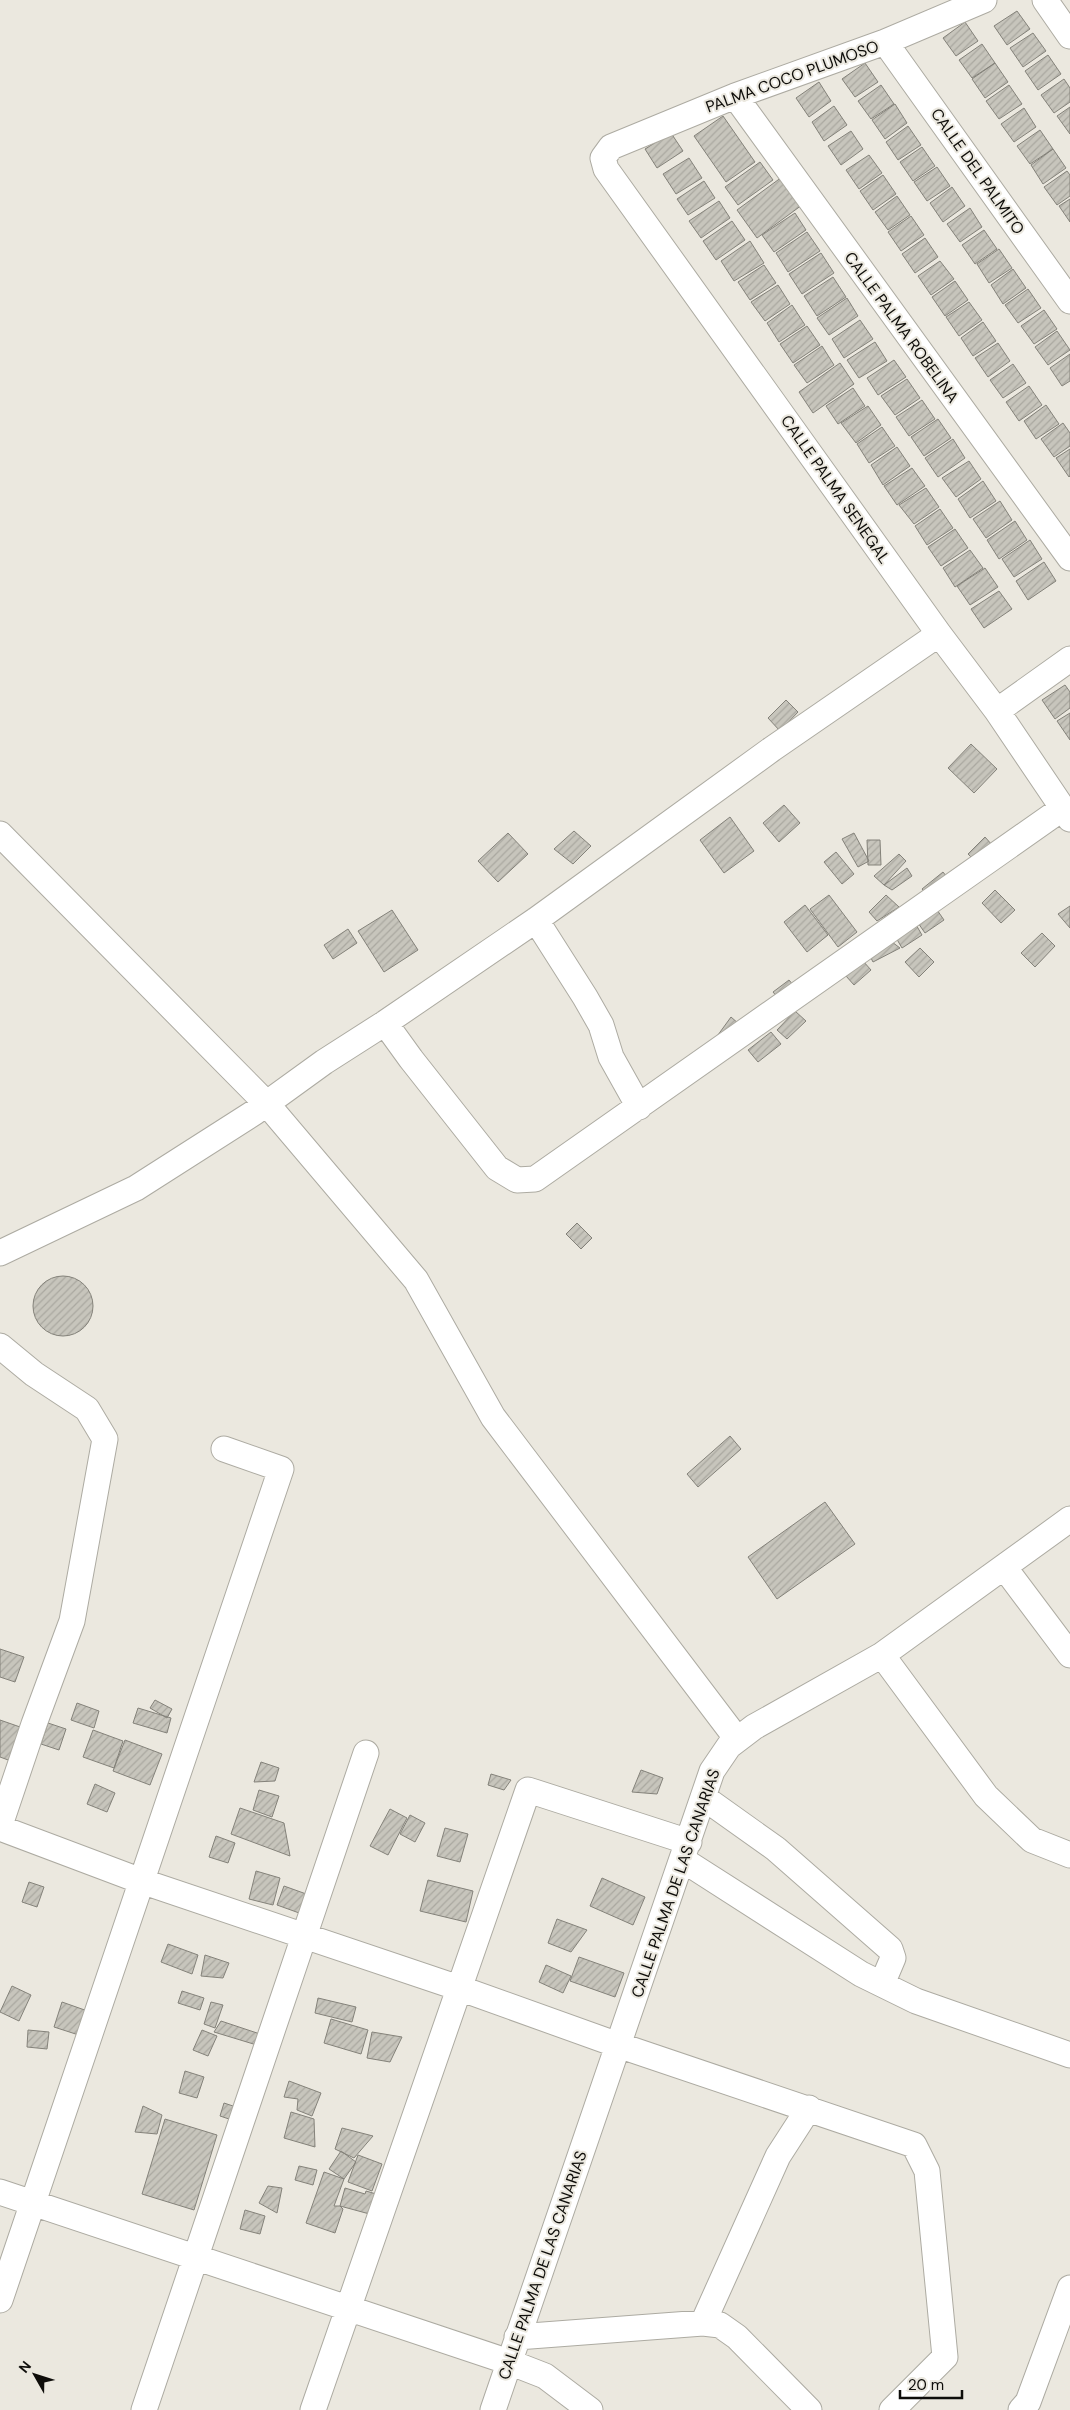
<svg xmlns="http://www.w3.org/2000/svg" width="1070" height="2410" font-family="'DM Sans',sans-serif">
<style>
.building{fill:url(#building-hatch);stroke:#84827a}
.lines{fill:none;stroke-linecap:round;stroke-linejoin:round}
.street-casing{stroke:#adaba2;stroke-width:27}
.street{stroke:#fff;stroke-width:25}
.labels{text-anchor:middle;stroke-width:4;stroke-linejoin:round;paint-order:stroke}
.street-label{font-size:16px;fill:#0e0d0a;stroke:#ebe8df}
</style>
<defs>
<pattern id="building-hatch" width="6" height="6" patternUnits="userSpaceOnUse" patternTransform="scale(1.25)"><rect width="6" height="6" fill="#c7c5bc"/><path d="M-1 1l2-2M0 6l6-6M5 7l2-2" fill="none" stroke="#aaa8a0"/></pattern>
</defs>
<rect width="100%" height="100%" fill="#ebe8df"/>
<path class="building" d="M 1017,11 L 1030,29 L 1007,45 L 994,26 Z
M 965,22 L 978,41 L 956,56 L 943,38 Z
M 1033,33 L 1046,51 L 1023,67 L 1010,48 Z
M 982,44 L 995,63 L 972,78 L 959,60 Z
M 1048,55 L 1061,74 L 1038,90 L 1025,71 Z
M 865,63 L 878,82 L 855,97 L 842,79 Z
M 995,63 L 1008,82 L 985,98 L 972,79 Z
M 1064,79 L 1070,88 L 1070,102 L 1054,113 L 1041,95 Z
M 819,82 L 831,101 L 809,117 L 796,98 Z
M 881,85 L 894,104 L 871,119 L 858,101 Z
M 1009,85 L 1022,104 L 999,119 L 986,101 Z
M 895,104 L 907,123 L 885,139 L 872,120 Z
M 834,106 L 847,125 L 824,141 L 812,122 Z
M 1070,107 L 1070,134 L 1057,116 Z
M 1024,108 L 1036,127 L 1014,142 L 1001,124 Z
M 723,116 L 755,162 L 726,182 L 694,136 Z
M 908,126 L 921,145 L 898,160 L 886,142 Z
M 1040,130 L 1053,149 L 1030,164 L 1017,146 Z
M 851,131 L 863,149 L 841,165 L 828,146 Z
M 671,133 L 683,151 L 657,168 L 645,149 Z
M 922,147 L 935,166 L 913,181 L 900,162 Z
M 1053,149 L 1066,168 L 1043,184 L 1031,165 Z
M 869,155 L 882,173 L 859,189 L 846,170 Z
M 689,158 L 702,178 L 676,194 L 663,174 Z
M 760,162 L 773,180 L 738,205 L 725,187 Z
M 937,167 L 950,186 L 927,201 L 914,182 Z
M 1067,171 L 1070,175 L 1070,196 L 1057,205 L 1044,187 Z
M 883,175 L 896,194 L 873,210 L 860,191 Z
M 782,177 L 802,205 L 757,238 L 737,210 Z
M 704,181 L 715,198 L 688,215 L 677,199 Z
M 952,187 L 965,206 L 943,222 L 930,203 Z
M 897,196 L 910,215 L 888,230 L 875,212 Z
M 1070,199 L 1070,222 L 1059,206 Z
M 719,201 L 730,218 L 701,238 L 689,221 Z
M 970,208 L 982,227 L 960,242 L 947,224 Z
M 795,213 L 806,230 L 774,252 L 762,235 Z
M 911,216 L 924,235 L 901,251 L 888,232 Z
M 732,221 L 745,240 L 716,260 L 703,241 Z
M 984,230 L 997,249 L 975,264 L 962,245 Z
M 807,232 L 820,251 L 788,272 L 776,253 Z
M 925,238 L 938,257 L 915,273 L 902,254 Z
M 750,241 L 764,263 L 734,281 L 721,261 Z
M 999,249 L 1012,268 L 989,283 L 977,264 Z
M 821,253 L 834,273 L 802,294 L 789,274 Z
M 940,261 L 954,279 L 931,295 L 918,276 Z
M 764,265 L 776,283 L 750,300 L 738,282 Z
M 1013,269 L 1026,288 L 1003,304 L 991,285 Z
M 833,277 L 846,297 L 817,316 L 804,296 Z
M 955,281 L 968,300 L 945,316 L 932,297 Z
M 778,285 L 790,304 L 765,321 L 751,302 Z
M 1028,289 L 1041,308 L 1018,323 L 1005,305 Z
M 847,298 L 858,316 L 829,335 L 817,318 Z
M 969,302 L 982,320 L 959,336 L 946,317 Z
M 792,305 L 805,325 L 779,342 L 767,323 Z
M 1044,310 L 1057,329 L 1034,344 L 1021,326 Z
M 860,320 L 873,339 L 844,358 L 832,339 Z
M 983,322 L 996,341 L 973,356 L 961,338 Z
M 807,326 L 820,345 L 793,363 L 780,344 Z
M 1057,331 L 1070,350 L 1048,365 L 1035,347 Z
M 875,342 L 887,361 L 859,378 L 847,360 Z
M 998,343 L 1010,361 L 988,377 L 975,358 Z
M 822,346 L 834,365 L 807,383 L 794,365 Z
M 1070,354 L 1070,381 L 1062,386 L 1050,368 Z
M 894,360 L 906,377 L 878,395 L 867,378 Z
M 840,363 L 854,384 L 813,413 L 799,392 Z
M 1013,364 L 1026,383 L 1003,398 L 990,380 Z
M 907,379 L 920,398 L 895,415 L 881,396 Z
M 1029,386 L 1042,405 L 1019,421 L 1006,402 Z
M 853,388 L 865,406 L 838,424 L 826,406 Z
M 922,400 L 935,419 L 909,436 L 896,417 Z
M 1046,405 L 1059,424 L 1036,439 L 1024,421 Z
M 868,406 L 881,425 L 856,443 L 841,423 Z
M 938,419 L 951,438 L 924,456 L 911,437 Z
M 1063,423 L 1070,433 L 1070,446 L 1054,457 L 1041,439 Z
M 882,427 L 895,446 L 869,463 L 857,444 Z
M 953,439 L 965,458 L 938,477 L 925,458 Z
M 897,447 L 910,466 L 883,485 L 871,465 Z
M 1070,449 L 1070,476 L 1069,477 L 1056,458 Z
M 969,461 L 981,479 L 956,497 L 942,478 Z
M 912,468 L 925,486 L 897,505 L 884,486 Z
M 983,481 L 996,501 L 970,518 L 958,499 Z
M 926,488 L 939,507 L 914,524 L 899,505 Z
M 1000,501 L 1012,520 L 986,538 L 973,519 Z
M 940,509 L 953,528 L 927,545 L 915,526 Z
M 1015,521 L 1027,540 L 999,559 L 987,540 Z
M 955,529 L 968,548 L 941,566 L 928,547 Z
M 1030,540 L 1042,559 L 1014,577 L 1002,559 Z
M 970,550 L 983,568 L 955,587 L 943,568 Z
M 1044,562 L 1056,581 L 1028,600 L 1016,581 Z
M 985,568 L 998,587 L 970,605 L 957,586 Z
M 999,591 L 1012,609 L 984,628 L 971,609 Z
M 1065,685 L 1070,692 L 1070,708 L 1055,719 L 1042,700 Z
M 786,700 L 798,712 L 780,731 L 768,718 Z
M 1070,713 L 1070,740 L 1057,721 Z
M 971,744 L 997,769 L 974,793 L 948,768 Z
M 784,805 L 800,823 L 779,842 L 763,823 Z
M 730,817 L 754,851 L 724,873 L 700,840 Z
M 574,831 L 591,846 L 573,864 L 554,849 Z
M 508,833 L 528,854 L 498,882 L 478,861 Z
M 854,833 L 869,861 L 858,867 L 842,839 Z
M 985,837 L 993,846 L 977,863 L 968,854 Z
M 867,840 L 880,840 L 881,865 L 868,865 Z
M 836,852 L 854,874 L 842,884 L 824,862 Z
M 899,854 L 906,861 L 884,885 L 874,876 Z
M 907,868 L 912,876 L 892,890 L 884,885 Z
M 943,872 L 950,881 L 929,897 L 922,889 Z
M 995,890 L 1015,910 L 1001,923 L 982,903 Z
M 829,895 L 857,932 L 838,947 L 810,909 Z
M 886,895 L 899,907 L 877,921 L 869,912 Z
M 805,905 L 828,935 L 807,952 L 784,922 Z
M 1070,906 L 1070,928 L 1058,914 Z
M 935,907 L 944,920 L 925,933 L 916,920 Z
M 392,910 L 418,950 L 384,972 L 358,931 Z
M 915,923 L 922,935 L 902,948 L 895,936 Z
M 348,929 L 357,943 L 333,959 L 324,945 Z
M 1042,933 L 1055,946 L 1035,967 L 1021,953 Z
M 888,939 L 900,948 L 873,962 L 867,950 Z
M 920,948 L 934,962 L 919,977 L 905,962 Z
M 863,961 L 871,970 L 854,985 L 846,976 Z
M 789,980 L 794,986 L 778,998 L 773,992 Z
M 795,1011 L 806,1021 L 787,1039 L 777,1030 Z
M 731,1017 L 739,1024 L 715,1039 Z
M 771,1032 L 781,1044 L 758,1062 L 748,1050 Z
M 577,1223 L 592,1238 L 581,1249 L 566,1234 Z
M33 1306a30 30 0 1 1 60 0a30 30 0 1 1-60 0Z
M 730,1436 L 741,1449 L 698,1487 L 687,1474 Z
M 825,1502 L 855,1544 L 777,1599 L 748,1557 Z
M 0,1649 L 24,1657 L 15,1682 L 0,1677 Z
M 155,1700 L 172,1709 L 167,1718 L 150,1708 Z
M 77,1703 L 99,1711 L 94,1728 L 71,1720 Z
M 138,1708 L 171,1718 L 167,1733 L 133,1723 Z
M 0,1720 L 23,1728 L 11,1761 L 0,1757 Z
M 48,1723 L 66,1729 L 59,1750 L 41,1744 Z
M 93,1730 L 123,1741 L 114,1768 L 83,1757 Z
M 125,1740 L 162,1754 L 150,1785 L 113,1771 Z
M 261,1762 L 279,1768 L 275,1781 L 254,1782 Z
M 641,1770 L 663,1778 L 657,1794 L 632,1792 Z
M 491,1774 L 511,1780 L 504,1790 L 488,1785 Z
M 95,1784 L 115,1793 L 107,1812 L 87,1804 Z
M 259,1790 L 279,1796 L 272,1817 L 253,1810 Z
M 240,1808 L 284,1823 L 290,1856 L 231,1834 Z
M 390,1809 L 407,1818 L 388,1855 L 370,1846 Z
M 410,1815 L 425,1823 L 415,1842 L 400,1834 Z
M 445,1828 L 468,1834 L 460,1862 L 437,1856 Z
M 216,1836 L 235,1843 L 228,1863 L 209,1857 Z
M 256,1871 L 280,1878 L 273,1905 L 249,1899 Z
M 602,1878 L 645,1897 L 633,1925 L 590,1906 Z
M 428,1880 L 473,1891 L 466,1922 L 420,1911 Z
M 29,1882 L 44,1887 L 37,1907 L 22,1902 Z
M 284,1886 L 309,1895 L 302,1914 L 277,1905 Z
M 557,1919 L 587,1930 L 571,1952 L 548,1943 Z
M 168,1944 L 198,1955 L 192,1974 L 161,1962 Z
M 205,1955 L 229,1963 L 223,1978 L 201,1976 Z
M 579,1957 L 624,1973 L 615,1997 L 570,1981 Z
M 546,1965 L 571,1976 L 563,1993 L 539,1982 Z
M 12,1986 L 31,1995 L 19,2021 L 0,2012 Z
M 182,1991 L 204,1998 L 200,2010 L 178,2003 Z
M 318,1998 L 356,2007 L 352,2022 L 315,2013 Z
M 62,2002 L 96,2014 L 88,2038 L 54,2027 Z
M 211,2002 L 223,2005 L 215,2028 L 204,2024 Z
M 331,2019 L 368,2030 L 361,2054 L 324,2043 Z
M 221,2021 L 263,2035 L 260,2046 L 214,2032 Z
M 28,2030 L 49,2032 L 47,2049 L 27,2047 Z
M 202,2030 L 217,2036 L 208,2056 L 193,2050 Z
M 372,2032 L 402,2037 L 390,2062 L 367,2058 Z
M 185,2071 L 204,2077 L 197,2098 L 179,2093 Z
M 289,2081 L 321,2093 L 312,2116 L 297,2110 L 298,2099 L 284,2097 Z
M 224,2103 L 239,2108 L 235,2121 L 220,2116 Z
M 143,2106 L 162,2115 L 157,2134 L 135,2132 Z
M 291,2112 L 314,2119 L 315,2147 L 284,2138 Z
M 165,2119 L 217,2135 L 194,2210 L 142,2194 Z
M 342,2128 L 373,2136 L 354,2158 L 335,2149 Z
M 341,2151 L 356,2162 L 344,2179 L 329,2169 Z
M 358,2155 L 382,2164 L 372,2191 L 348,2182 Z
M 299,2166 L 317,2170 L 313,2185 L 295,2180 Z
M 324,2172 L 344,2179 L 334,2206 L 340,2206 L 343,2209 L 335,2233 L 306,2223 Z
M 268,2186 L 282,2188 L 277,2213 L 259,2203 Z
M 345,2188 L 365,2194 L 366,2191 L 383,2196 L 377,2216 L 340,2206 Z
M 245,2210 L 265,2216 L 260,2234 L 240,2229 Z"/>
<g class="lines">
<g class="street-casing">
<path id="street" d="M 984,0 L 885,42 L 735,96 L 611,147 L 603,158 L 606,169 L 939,634 L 997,711 L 1070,819
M 1045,0 L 1070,36
M 885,42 L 1070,301
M 735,96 L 1070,558
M 997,711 L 1070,659
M 0,834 L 267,1104 L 416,1280 L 493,1417 L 737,1739
M 536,920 L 585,997 L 601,1025 L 611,1057 L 639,1107
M 385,1023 L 411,1059 L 497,1168 L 517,1180 L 535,1179 L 1063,808
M 0,1253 L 136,1188 L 255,1112 L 324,1062 L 385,1023 L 536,920 L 772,749 L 939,634
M 0,1346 L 34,1374 L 87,1409 L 105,1439 L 72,1621 L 34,1724 L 0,1825
M 1004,1567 L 1070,1655
M 882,1655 L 986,1796 L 1032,1840 L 1070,1855
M 703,1797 L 776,1849 L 890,1949 L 893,1958 L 882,1984
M 0,1828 L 141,1881 L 459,1988 L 618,2045 L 914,2145 L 927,2171 L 945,2357 L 892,2410
M 683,1860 L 861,1974 L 916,2001 L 1070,2055
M 0,2192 L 509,2362 L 545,2376 L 590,2410
M 0,2300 L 281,1469 L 224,1449
M 703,2323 L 778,2156 L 809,2108
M 517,2337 L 703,2323 L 720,2325 L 737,2337 L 809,2410
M 144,2410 L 366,1753
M 313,2410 L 528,1790 L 689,1842
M 493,2410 L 712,1771 L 729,1746 L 754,1727 L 882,1655 L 1070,1519
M 1021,2410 L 1028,2402 L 1070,2288"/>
</g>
<use href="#street" class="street"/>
</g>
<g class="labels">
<g class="street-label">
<text transform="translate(792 76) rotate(-20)" y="6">PALMA COCO PLUMOSO</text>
<text transform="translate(978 171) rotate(55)" y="6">CALLE DEL PALMITO</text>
<text transform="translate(902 327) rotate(54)" y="6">CALLE PALMA ROBELINA</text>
<text transform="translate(836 489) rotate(55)" y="6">CALLE PALMA SENEGAL</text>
<text transform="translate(675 1883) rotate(-71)" y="6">CALLE PALMA DE LAS CANARIAS</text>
<text transform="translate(542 2265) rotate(-71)" y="6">CALLE PALMA DE LAS CANARIAS</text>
</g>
</g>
<g transform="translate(35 2375) rotate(309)" stroke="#ebe8df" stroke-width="4" paint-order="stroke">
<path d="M0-4L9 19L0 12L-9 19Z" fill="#0e0d0a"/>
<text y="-8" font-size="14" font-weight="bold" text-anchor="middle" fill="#0e0d0a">N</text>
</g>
<path d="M900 2390v8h62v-8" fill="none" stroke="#0e0d0a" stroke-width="2.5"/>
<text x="908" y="2390" font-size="15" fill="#0e0d0a" stroke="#ebe8df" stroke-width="4" paint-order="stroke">20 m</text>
</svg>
